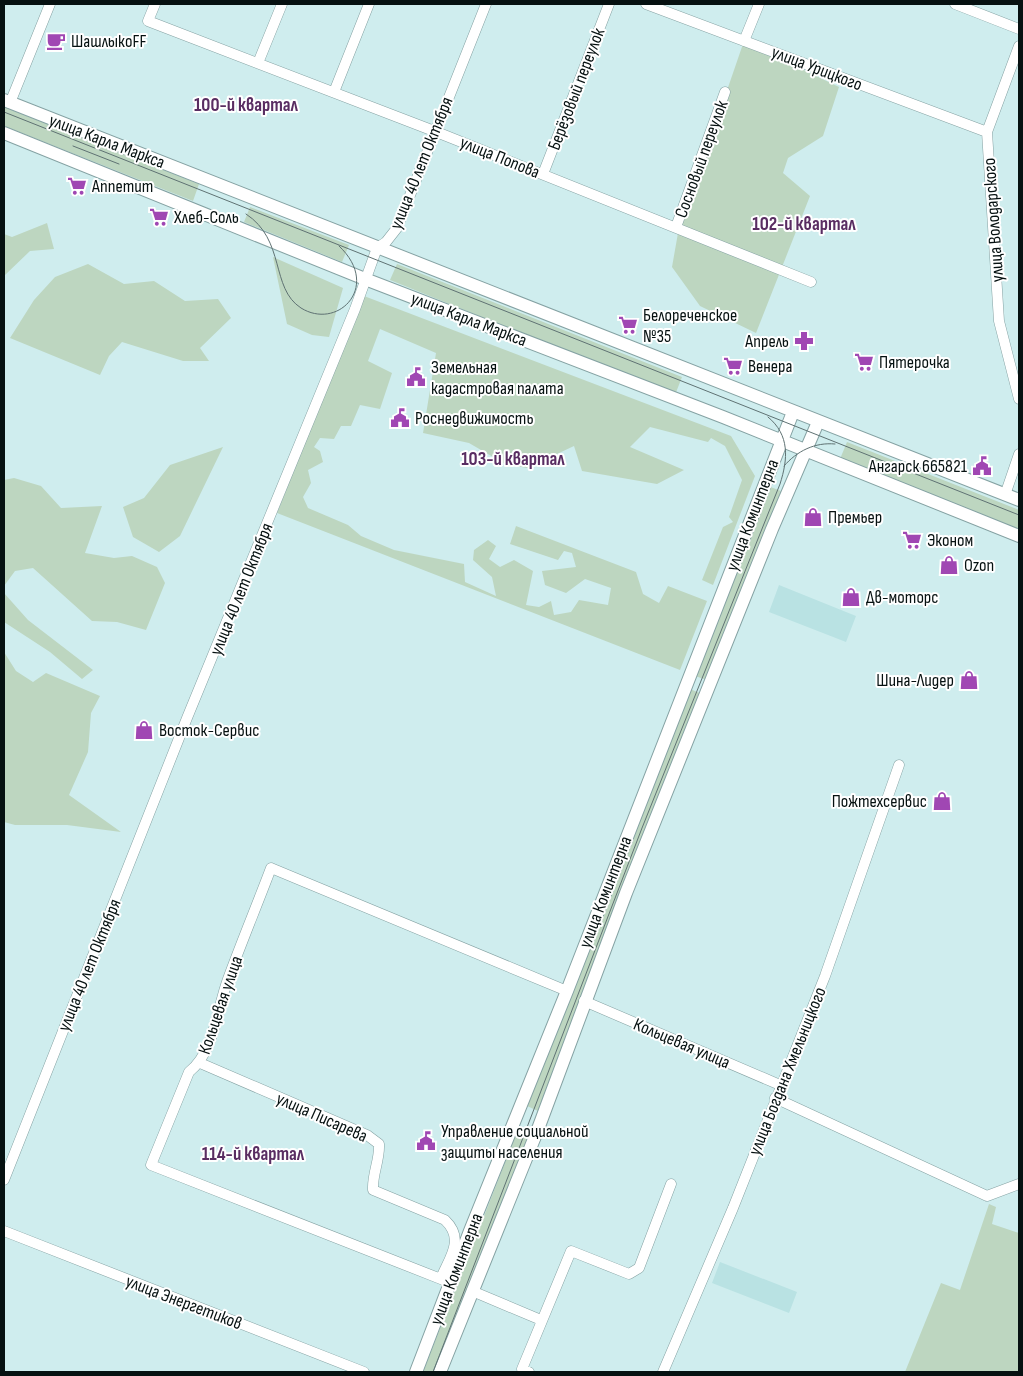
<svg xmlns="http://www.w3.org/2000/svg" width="1023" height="1376" font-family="'Sofia Sans Condensed',sans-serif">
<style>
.built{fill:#b9e2e3}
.green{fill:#bdd6c0}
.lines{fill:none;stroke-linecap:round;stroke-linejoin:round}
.minor-casing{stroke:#85a2a3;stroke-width:11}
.tertiary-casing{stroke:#85a2a3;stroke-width:14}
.minor{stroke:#fff;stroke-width:10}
.tertiary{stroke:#fff;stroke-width:12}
.tram{stroke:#5f7273;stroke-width:1}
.labels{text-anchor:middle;stroke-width:4;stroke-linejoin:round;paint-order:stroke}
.poi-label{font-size:18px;fill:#061111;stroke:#fff;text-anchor:start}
.street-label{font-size:18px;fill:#061111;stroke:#fff}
.neighbourhood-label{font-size:19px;font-weight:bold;fill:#592d62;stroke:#fff}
</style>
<rect width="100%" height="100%" fill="#cfedee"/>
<path class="built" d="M 779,585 L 856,616 L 846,642 L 769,612 Z
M 720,1262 L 797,1292 L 789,1313 L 712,1283 Z"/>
<path class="green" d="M 744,41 L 839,87 L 823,136 L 788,158 L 783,173 L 810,196 L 756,333 L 700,306 L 672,267 L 678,233 Z
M 4,107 L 199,184 L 193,201 L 4,126 Z
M 250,207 L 349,245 L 342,262 L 244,222 Z
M 47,223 L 54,249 L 30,251 L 4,276 L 4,234 L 12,237 Z
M 273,257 L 343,288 L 329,337 L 312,335 L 287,324 Z
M 88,264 L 124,284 L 154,281 L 185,301 L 218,299 L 231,318 L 200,348 L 209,361 L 183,361 L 122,342 L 109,356 L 100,375 L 10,338 L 34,300 L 55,277 Z
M 397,264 L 682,377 L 675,395 L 390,280 Z
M 364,296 L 731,436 L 755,476 L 713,585 L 702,580 L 723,527 L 733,522 L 729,517 L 742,480 L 725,446 L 711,438 L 708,442 L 650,427 L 630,447 L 684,470 L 657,484 L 582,471 L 574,446 L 527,468 L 505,464 L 469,443 L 423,433 L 436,353 L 380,329 L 368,361 L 392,373 L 380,409 L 360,405 L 351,426 L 341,426 L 334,439 L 320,438 L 314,447 L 320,451 L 323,462 L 308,470 L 311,483 L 303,497 L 308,508 L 348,525 L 361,536 L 394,550 L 464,564 L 465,582 L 496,596 L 492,577 L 473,560 L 474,550 L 488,540 L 496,546 L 489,559 L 500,567 L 514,560 L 533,571 L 526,605 L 539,607 L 551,601 L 554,615 L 571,612 L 579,600 L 608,605 L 611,588 L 585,579 L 566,593 L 545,585 L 542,571 L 576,567 L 572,553 L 564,551 L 558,560 L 510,544 L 516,526 L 636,572 L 643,594 L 659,603 L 668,586 L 707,601 L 680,670 L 277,513 Z
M 847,442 L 1019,510 L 1019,530 L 840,459 Z
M 223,447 L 180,536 L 159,552 L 133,537 L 123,507 L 144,498 L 170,465 Z
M 14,478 L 41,486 L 61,508 L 102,506 L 85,553 L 114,558 L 132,556 L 157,567 L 165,583 L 146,630 L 117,622 L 92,621 L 33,568 L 15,571 L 4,586 L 4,480 Z
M 768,486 L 781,491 L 707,680 L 695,676 Z
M 4,593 L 28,620 L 93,670 L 82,679 L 50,652 L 4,622 Z
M 4,652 L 16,671 L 33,682 L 46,673 L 100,696 L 91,713 L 88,752 L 69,795 L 121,832 L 67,825 L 15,825 L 4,822 Z
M 690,689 L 702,694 L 538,1111 L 527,1106 Z
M 517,1132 L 529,1137 L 437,1372 L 423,1372 Z
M 989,1204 L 996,1207 L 992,1224 L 1019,1233 L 1019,1372 L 905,1372 L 941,1283 L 960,1290 Z"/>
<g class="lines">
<g class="minor-casing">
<path id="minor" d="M 155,4 L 148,21 L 434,131 L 811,282
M 646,4 L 987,132
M 955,4 L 1019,29
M 744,41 L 759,4
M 1019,46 L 987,132 L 999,321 L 1019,399
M 258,63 L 282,4
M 334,92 L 369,4
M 10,103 L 50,4
M 543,174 L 609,4
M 676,227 L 725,92
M 1005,495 L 1019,454
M 584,1001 L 780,1085
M 200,1063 L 367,1135 L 379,1144 C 380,1160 372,1174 373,1190 L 445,1220 C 465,1239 450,1257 441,1278
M 775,1098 L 987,1196 L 1019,1184
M 4,1180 L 187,718 L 355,309 L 377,248 L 386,242 L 397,228 L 486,4
M 4,1231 L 364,1372
M 451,1283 L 151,1165 L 189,1072 C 215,1051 217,1008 228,979 C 242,941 257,905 271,868 L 567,991
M 472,1291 L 541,1320
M 529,1372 L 522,1369 L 571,1251 L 629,1274 L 639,1268 L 671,1184
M 663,1372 L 733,1208 L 825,976 L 899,765"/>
</g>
<g class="tertiary-casing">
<path id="tertiary" d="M 4,100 L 1019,500
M 4,133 L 365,279 L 723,417 L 1019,536
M 416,1372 L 470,1231 L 567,991 L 793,412
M 440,1372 L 538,1129 L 626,893 L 772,529 L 818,422"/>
</g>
<use href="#minor" class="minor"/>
<use href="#tertiary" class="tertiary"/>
<path class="tram" d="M 4,112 L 1019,515
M 73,146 L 119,164
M 246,214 C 286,240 270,288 301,308 C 338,331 382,286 339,246
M 784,466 C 797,451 815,442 835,444
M 433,1372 L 642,828 L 780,484 C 788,459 790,435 768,417"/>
</g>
<defs>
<g id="cafe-bare" transform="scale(1.5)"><path d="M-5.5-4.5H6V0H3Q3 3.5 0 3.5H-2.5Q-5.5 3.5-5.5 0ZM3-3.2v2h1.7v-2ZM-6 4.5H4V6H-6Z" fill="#a047b3" stroke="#fff" stroke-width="2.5" paint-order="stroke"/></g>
<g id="supermarket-bare" transform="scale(1.5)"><path d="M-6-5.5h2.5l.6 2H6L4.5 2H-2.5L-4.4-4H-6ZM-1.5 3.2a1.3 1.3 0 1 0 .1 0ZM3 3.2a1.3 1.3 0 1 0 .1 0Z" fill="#a047b3" stroke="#fff" stroke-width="2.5" paint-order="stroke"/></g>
<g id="pharmacy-bare" transform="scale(1.5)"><path d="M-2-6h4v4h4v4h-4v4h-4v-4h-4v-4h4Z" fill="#a047b3" stroke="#fff" stroke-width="2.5" paint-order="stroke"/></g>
<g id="civic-bare" transform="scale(1.5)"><path d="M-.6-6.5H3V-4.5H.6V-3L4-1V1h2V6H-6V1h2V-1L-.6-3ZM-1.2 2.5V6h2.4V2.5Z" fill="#a047b3" stroke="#fff" stroke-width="2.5" paint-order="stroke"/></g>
<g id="shop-bare" transform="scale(1.5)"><path d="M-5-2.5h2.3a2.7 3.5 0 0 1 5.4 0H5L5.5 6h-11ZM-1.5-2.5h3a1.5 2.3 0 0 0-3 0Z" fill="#a047b3" stroke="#fff" stroke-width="2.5" paint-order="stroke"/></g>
</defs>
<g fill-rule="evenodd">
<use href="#cafe-bare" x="56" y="41"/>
<use href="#supermarket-bare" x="77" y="186"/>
<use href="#supermarket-bare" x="159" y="217"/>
<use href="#supermarket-bare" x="628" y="325"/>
<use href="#pharmacy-bare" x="804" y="341"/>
<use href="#supermarket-bare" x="864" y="362"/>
<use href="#supermarket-bare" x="733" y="366"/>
<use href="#civic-bare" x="416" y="377"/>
<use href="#civic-bare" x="400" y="418"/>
<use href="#civic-bare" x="982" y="466"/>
<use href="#shop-bare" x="813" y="517"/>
<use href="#supermarket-bare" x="912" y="540"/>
<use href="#shop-bare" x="949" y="565"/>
<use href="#shop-bare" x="851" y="597"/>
<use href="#shop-bare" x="969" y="680"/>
<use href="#shop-bare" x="144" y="730"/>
<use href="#shop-bare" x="942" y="801"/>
<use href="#civic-bare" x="426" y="1141"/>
</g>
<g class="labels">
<g class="poi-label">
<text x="71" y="47">ШашлыкoFF</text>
<text x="92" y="192">Аппетит</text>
<text x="174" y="223">Хлеб-Соль</text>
<text x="643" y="321">Белореченское<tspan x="643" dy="21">№35</tspan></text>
<text x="789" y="347" text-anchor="end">Апрель</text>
<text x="879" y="368">Пятерочка</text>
<text x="748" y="372">Венера</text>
<text x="431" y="373">Земельная<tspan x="431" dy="21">кадастровая палата</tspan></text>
<text x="415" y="424">Роснедвижимость</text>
<text x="967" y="472" text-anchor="end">Ангарск 665821</text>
<text x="828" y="523">Премьер</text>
<text x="927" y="546">Эконом</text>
<text x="964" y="571">Ozon</text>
<text x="866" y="603">Дв-моторс</text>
<text x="954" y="686" text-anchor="end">Шина-Лидер</text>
<text x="159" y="736">Восток-Сервис</text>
<text x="927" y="807" text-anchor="end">Пожтехсервис</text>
<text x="441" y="1137">Управление социальной<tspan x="441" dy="21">защиты населения</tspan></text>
</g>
<g class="street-label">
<text transform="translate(817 68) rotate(21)" y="6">улица Урицкого</text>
<text transform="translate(576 89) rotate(-69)" y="6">Берёзовый переулок</text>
<text transform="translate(107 141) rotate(21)" y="6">улица Карла Маркса</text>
<text transform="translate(500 157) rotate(22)" y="6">улица Попова</text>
<text transform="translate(701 159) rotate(-70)" y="6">Сосновый переулок</text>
<text transform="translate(421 163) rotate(-68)" y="6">улица 40 лет Октября</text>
<text transform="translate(993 220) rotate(-94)" y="6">улица Володарского</text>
<text transform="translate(469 319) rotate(21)" y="6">улица Карла Маркса</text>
<text transform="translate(752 515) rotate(-69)" y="6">улица Коминтерна</text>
<text transform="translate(241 589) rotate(-68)" y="6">улица 40 лет Октября</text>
<text transform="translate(605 892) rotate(-69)" y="6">улица Коминтерна</text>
<text transform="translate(89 965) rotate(-68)" y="6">улица 40 лет Октября</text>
<text transform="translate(220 1005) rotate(-71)" y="6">Кольцевая улица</text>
<text transform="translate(682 1043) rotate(23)" y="6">Кольцевая улица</text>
<text transform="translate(787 1071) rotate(-68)" y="6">улица Богдана Хмельницкого</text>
<text transform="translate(322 1117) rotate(24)" y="6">улица Писарева</text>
<text transform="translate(456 1269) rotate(-69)" y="6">улица Коминтерна</text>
<text transform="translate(184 1302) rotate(21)" y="6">улица Энергетиков</text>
</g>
<g class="neighbourhood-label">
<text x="246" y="111">100-й квартал</text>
<text x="804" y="230">102-й квартал</text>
<text x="513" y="465">103-й квартал</text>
<text x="253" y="1160">114-й квартал</text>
</g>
</g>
<rect width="1023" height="1376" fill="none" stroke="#061111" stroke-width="10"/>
</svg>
